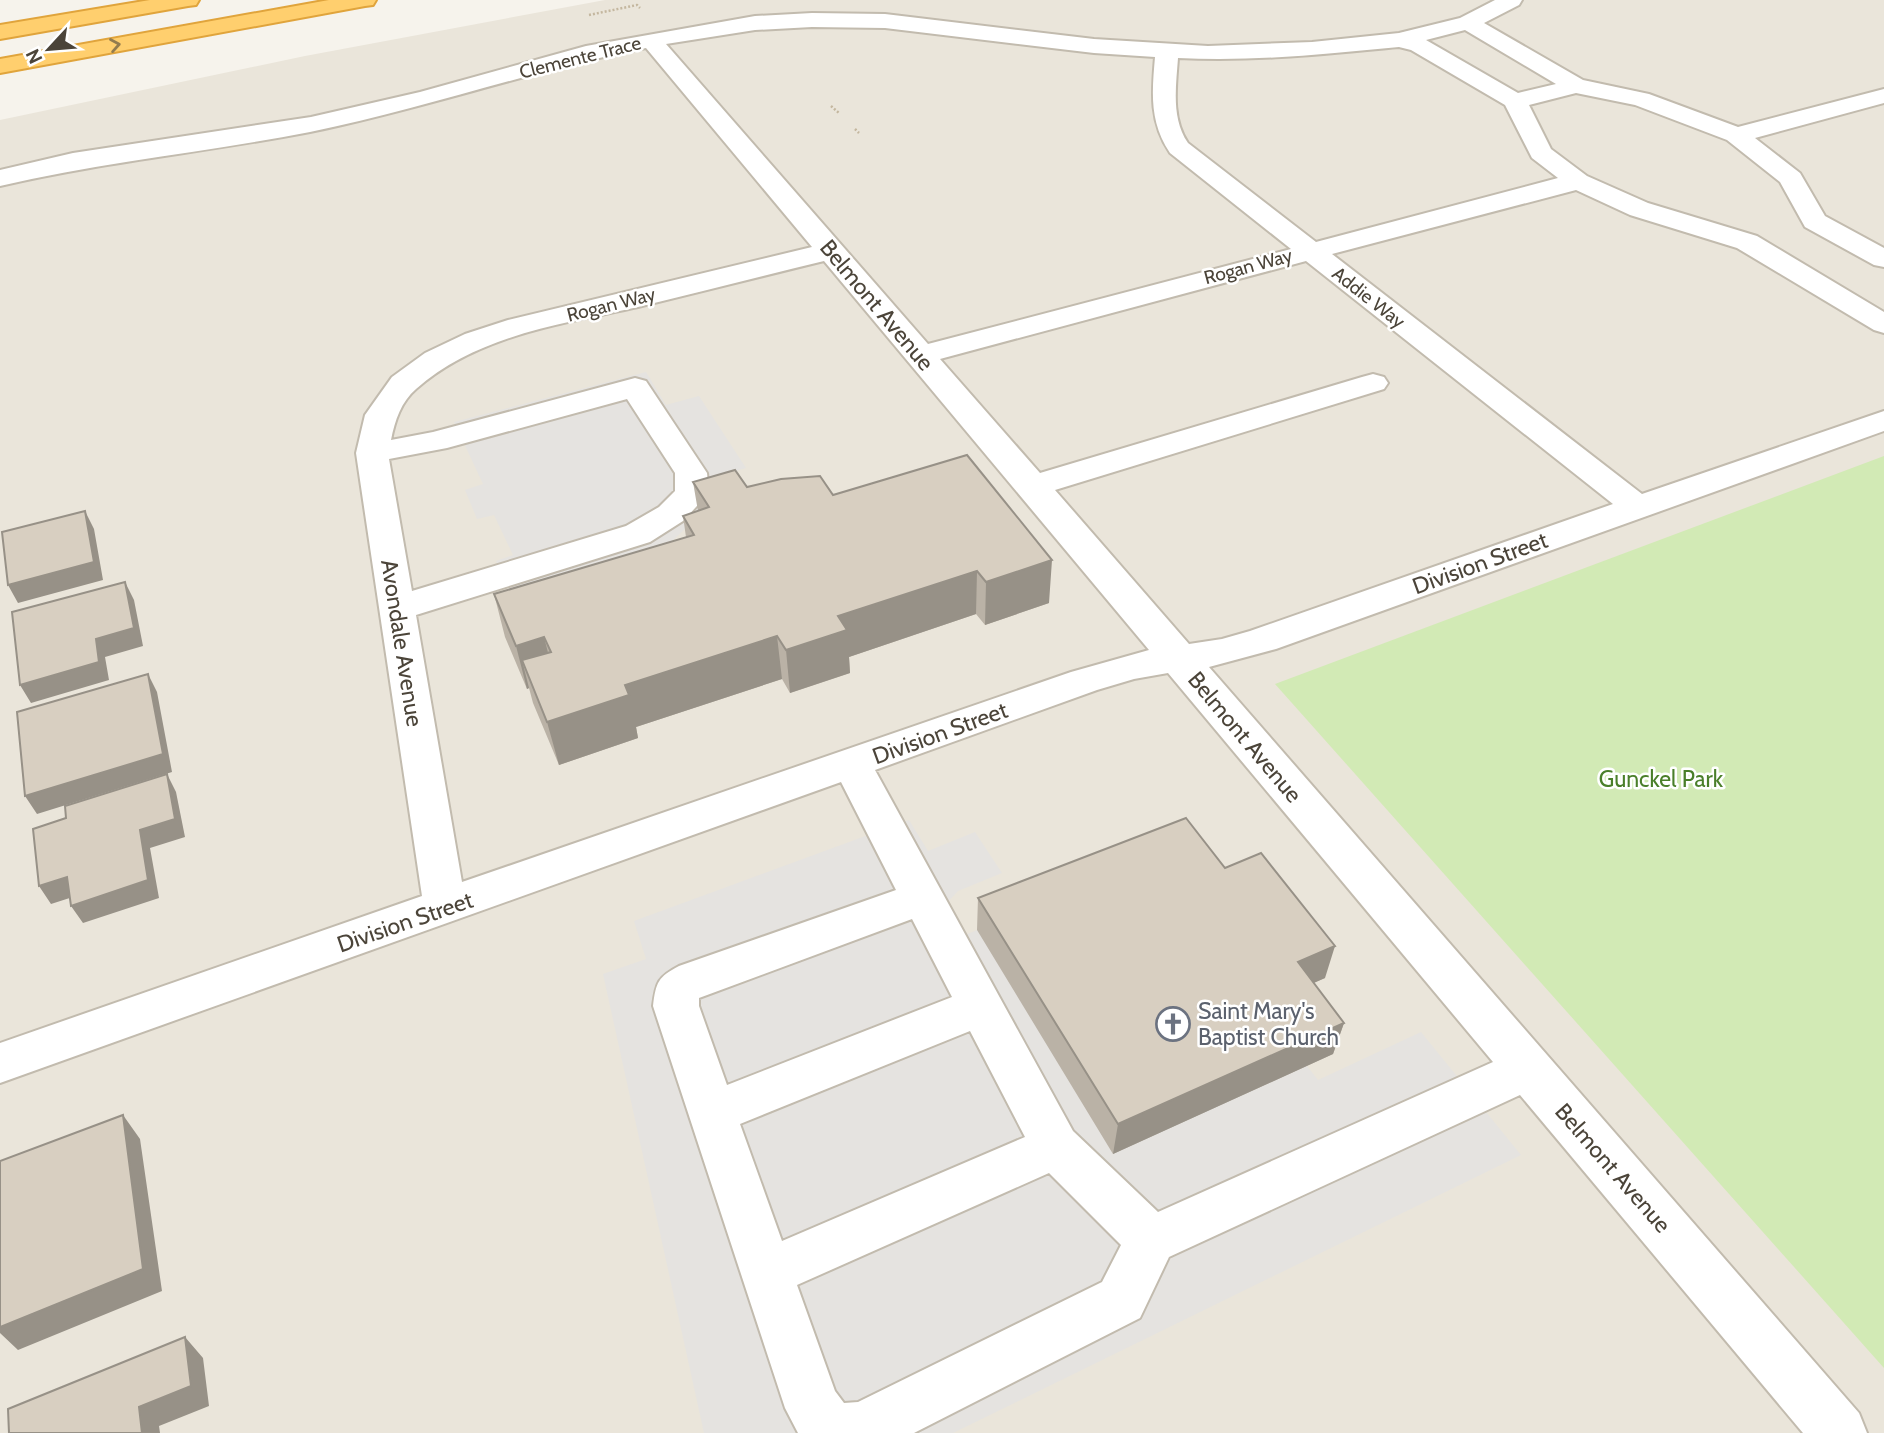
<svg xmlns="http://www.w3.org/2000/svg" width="1884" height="1433" font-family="Cabin,sans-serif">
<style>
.residential{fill:#eae5da}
.green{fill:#d2eab5}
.parking{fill:#e5e3e0}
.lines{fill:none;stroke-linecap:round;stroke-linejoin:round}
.minor-casing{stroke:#c2bbae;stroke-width:4}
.highway-casing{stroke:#e0a43c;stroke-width:4}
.path{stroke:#c4b79f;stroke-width:2.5;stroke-dasharray:2 2;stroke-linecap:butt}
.minor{fill:#fff;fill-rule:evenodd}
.highway{fill:#ffcf6e;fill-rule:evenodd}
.wall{fill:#bab2a6}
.shaded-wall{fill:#979187}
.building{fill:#d8cfc1;stroke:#979187;stroke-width:2}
.oneway{stroke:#937c4e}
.labels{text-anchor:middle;stroke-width:5;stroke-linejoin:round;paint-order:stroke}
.far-street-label{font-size:19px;fill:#4b4439;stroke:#fff}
.street-label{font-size:23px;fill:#4b4439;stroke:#fff}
.park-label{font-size:23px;fill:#4a7f2a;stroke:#fff}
.worship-label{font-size:23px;fill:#5b616d;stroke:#fff;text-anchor:start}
</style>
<rect width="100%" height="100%" fill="#f6f3ec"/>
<path class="residential" d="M 605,0 L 1884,0 L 1884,1433 L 0,1433 L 0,120 L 305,56 Z"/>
<path class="green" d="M 1884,456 L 1884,1368 L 1275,684 Z"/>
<path class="parking" d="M 646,372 L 666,405 L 699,396 L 746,468 L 715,477 L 716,492 L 689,525 L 665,548 L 522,616 L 496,561 L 513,555 L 494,515 L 477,519 L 465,490 L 483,484 L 454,422 Z
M 909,820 L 928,851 L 975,832 L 1002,873 L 958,891 L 946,904 L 951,941 L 977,930 L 1307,1066 L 1318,1080 L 1421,1032 L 1521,1155 L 953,1433 L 704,1433 L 603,974 L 646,959 L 634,921 Z"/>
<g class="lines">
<g class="minor-casing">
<path id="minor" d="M 1495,0 L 1522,0 L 1519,5 L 1484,23 L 1583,80 L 1649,94 L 1738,127 L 1884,89 L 1884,103 L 1755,138 L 1800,173 L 1825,216 L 1884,248 L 1884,267 L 1874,265 L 1805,227 L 1780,182 L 1727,140 L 1635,105 L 1576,93 L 1529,105 L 1551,149 L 1587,176 L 1648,203 L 1757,236 L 1884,312 L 1884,333 L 1874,330 L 1737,248 L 1630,215 L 1576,190 L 1332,254 L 1642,494 L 1884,411 L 1884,431 L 1276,649 L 1209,667 L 1859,1413 L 1867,1433 L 1803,1433 L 1520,1095 L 1169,1257 L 1140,1318 L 914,1433 L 798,1433 L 785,1408 L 653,1006 C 656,982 658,977 679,966 L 896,890 L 841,782 L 0,1083 L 0,1043 L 422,896 L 356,453 L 365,415 L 392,377 L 425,353 L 465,334 L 508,320 L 812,247 L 646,48 C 533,70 423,109 310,132 C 207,152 102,162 0,186 L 0,170 L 73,153 L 311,117 L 420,92 L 586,46 L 755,16 L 812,13 L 885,14 L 1094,39 L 1208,46 L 1312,42 L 1399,33 L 1460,18 ZM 812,27 L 885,28 L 1094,53 L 1155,57 C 1152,92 1149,122 1170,153 L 1291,249 L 928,344 L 666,44 L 755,30 ZM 1465,30 L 1556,84 L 1518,93 L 1426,40 ZM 1399,47 L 1411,50 L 1505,105 L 1532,158 L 1558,178 L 1316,242 L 1188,143 C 1171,118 1176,87 1178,58 C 1252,62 1326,54 1399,47 ZM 824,261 L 1149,650 L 1071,672 L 462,882 L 416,615 L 650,542 L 683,521 L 709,493 L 707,473 L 646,381 L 635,378 L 433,432 L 391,440 C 395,420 401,402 416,389 C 477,335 562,324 638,307 C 700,292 762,276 824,261 ZM 1306,261 L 1613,504 L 1250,631 L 1222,639 L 1189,644 L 1055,490 L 1384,389 L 1388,383 L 1384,377 L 1373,374 L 1362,377 L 1040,473 L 940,359 ZM 627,399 L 675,473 L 675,491 L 659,507 L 626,526 L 412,591 L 389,459 L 447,448 ZM 1168,673 L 1493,1062 L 1158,1212 L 1073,1131 L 875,770 L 1097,690 L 1134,679 ZM 912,919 L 952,997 L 727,1085 L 699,1006 L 699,998 ZM 970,1031 L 1025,1137 L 782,1241 L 740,1124 ZM 1049,1173 L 1121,1245 L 1102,1282 L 858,1402 L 844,1403 L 835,1391 L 797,1285 Z"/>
</g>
<g class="highway-casing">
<path id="highway" d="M 150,0 L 199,0 L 196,5 L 188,6 L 0,39 L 0,25 Z
M 329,0 L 376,0 L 373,5 L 365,6 L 0,73 L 0,59 Z"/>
</g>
<path class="path" d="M 589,15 L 637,5 L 640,8
M 831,106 L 839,113
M 855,129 L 859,133"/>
<use href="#minor" class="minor"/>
<use href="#highway" class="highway"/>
</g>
<path class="wall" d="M 693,482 L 833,495 L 1049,603 L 985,625 L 976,614 L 849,657 L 850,673 L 790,693 L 782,679 L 636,727 L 638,738 L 559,765 L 533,703 L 529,688 L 527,689 L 505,637 L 494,594 L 686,537 L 683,516 L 698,511 Z
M 1225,868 L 1325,978 L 1313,983 L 1344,1023 L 1333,1054 L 1113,1154 L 977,930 L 978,898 Z"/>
<path class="shaded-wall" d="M 85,511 L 94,529 L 103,580 L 18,603 L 8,585 Z
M 1052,560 L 1049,603 L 985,625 L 986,582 Z
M 977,571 L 976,614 L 849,657 L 850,673 L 790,693 L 786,650 L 838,616 Z
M 125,582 L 134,600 L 143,646 L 105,657 L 109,680 L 31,703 L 20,685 L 96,639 Z
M 777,636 L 782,679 L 636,727 L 638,738 L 559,765 L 547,722 L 625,685 Z
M 544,637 L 555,680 L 522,660 L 529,688 L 527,689 L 516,646 Z
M 148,674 L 157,692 L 172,772 L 37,814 L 25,796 Z
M 167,774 L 176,792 L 185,837 L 150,848 L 159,898 L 83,923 L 71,906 L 140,830 Z
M 67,877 L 79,895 L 51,904 L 39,886 Z
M 1335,946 L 1325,978 L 1289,994 L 1298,962 Z
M 1344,1023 L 1333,1054 L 1113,1154 L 1118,1124 Z
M 123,1115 L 140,1139 L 162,1291 L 18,1350 L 0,1333 L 0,1327 Z
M 185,1337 L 203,1358 L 209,1406 L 159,1426 L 160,1433 L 142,1433 L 139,1407 Z"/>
<path class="building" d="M 967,455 L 1052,560 L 986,582 L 977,571 L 838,616 L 847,630 L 786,650 L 777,636 L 625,685 L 629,695 L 547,722 L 522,660 L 551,652 L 544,637 L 516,646 L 494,594 L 694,535 L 683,516 L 709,507 L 693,482 L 735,470 L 747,487 L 781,479 L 820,476 L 833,495 Z
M 85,511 L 94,562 L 8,585 L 2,532 Z
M 125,582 L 134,628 L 96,639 L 99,662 L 20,685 L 12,612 Z
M 148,674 L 163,754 L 25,796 L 17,712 Z
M 167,774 L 175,819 L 140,830 L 148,880 L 71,906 L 67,877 L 39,886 L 33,829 L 66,818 L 65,806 Z
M 1186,818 L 1225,868 L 1261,853 L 1335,946 L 1298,962 L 1344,1023 L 1118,1124 L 978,898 Z
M 123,1115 L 143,1269 L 0,1327 L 0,1161 Z
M 185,1337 L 191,1386 L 139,1407 L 142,1433 L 9,1433 L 8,1409 Z"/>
<defs><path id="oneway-chevron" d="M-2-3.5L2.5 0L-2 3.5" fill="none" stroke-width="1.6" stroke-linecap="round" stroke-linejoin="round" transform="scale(1.75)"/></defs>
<use class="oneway" href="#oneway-chevron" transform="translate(115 45) rotate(-10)"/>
<defs>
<g id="church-ring" transform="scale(1.75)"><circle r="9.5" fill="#fff" stroke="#6b7280" stroke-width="1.5"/><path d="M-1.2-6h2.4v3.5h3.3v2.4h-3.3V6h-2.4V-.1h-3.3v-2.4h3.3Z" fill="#6b7280"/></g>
</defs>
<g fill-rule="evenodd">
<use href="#church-ring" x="1173" y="1024"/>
</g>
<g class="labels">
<g class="far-street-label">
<text transform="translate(580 57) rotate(-14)" y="7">Clemente Trace</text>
<text transform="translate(1248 266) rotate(-15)" y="7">Rogan Way</text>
<text transform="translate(1369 297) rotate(38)" y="7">Addie Way</text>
<text transform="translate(611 304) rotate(-14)" y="7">Rogan Way</text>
</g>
<g class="street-label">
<text transform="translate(877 305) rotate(50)" y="8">Belmont Avenue</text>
<text transform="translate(1480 563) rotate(-20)" y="8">Division Street</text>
<text transform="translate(402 643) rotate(81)" y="8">Avondale Avenue</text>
<text transform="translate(940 733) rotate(-20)" y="8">Division Street</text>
<text transform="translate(1245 737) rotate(50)" y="8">Belmont Avenue</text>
<text transform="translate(405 922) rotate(-19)" y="8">Division Street</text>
<text transform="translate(1613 1168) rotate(49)" y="8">Belmont Avenue</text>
</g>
<g class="park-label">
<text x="1661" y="787">Gunckel Park</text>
</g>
<g class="worship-label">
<text x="1198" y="1019">Saint Mary's<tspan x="1198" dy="26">Baptist Church</tspan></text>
</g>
</g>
<g transform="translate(49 49) rotate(244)" stroke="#ffffff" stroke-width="5" paint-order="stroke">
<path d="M0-5L12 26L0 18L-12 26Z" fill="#4b4439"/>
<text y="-10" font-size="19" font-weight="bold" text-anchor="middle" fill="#4b4439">N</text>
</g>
</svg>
